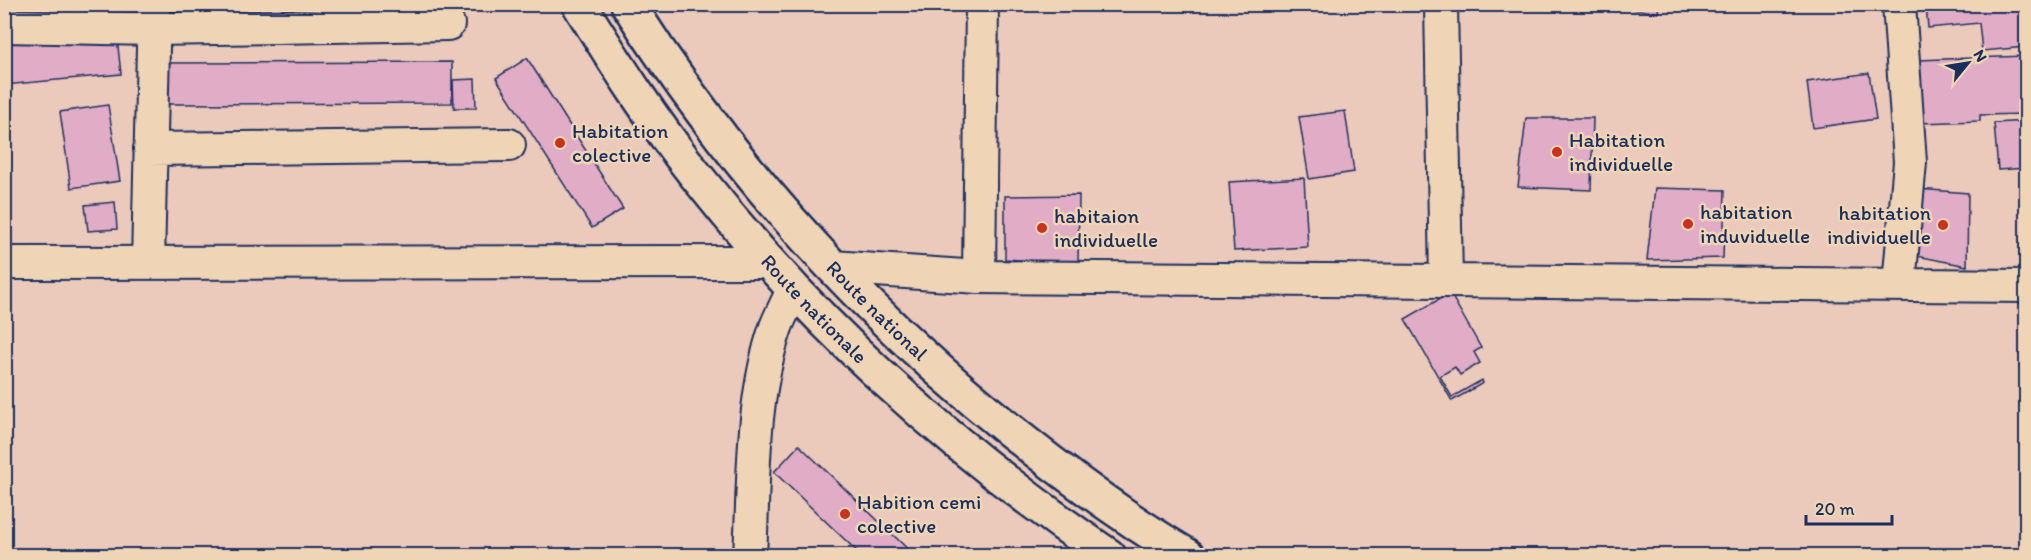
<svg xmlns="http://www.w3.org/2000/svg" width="2031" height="560" font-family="Itim,sans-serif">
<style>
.building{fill:#e1acc6;stroke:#1b2f5e;stroke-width:1.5}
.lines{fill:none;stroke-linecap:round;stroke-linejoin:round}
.street-casing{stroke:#1b2f5e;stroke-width:36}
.primary-casing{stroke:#1b2f5e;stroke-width:38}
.street{stroke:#efd5b6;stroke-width:32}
.primary{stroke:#efd5b6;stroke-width:33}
.poi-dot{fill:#c8321e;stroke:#efd5b6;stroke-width:2}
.labels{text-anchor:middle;stroke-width:5;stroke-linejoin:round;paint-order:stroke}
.poi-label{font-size:21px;fill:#1b2f5e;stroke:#efd5b6;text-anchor:start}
.street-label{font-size:21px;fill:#1b2f5e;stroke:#efd5b6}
</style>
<rect width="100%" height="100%" fill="#ebc9bb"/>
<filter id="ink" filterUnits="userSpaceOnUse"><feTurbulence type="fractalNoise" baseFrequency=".0167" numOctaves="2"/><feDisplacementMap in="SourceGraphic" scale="12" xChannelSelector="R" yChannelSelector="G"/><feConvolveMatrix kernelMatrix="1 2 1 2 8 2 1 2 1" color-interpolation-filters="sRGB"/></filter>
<g filter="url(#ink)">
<path class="building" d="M 166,4 L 313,4 L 314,8 L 167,18 Z
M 1602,4 L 1659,4 L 1658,13 Z
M 1926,4 L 2026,4 L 2026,47 L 1982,51 L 1979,23 L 1928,28 Z
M 116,29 L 121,74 L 4,85 L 4,40 Z
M 2026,56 L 2026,114 L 1980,115 L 1980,121 L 1921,123 L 1918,60 Z
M 527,58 L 623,209 L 592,228 L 496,78 Z
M 452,62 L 452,103 L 165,104 L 164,63 Z
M 1869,73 L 1876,119 L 1813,128 L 1807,82 Z
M 475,79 L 476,108 L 454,108 L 453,80 Z
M 108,105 L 120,181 L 71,188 L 60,112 Z
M 1345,111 L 1354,172 L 1309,179 L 1299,117 Z
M 1526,118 L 1593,118 L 1591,190 L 1518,187 Z
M 2026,121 L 2026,168 L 1998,170 L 1994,123 Z
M 1304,178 L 1308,247 L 1234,251 L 1229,182 Z
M 1655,188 L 1725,190 L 1723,258 L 1647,260 Z
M 1918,189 L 1968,193 L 1967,266 L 1917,256 Z
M 1079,195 L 1078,264 L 1005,259 L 1005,196 Z
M 115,202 L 117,229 L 88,231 L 85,205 Z
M 1450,293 L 1481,348 L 1474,352 L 1480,363 L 1460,375 L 1455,367 L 1440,376 L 1452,397 L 1482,380 L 1483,383 L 1452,401 L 1405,319 Z
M 799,445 L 915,556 L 862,556 L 774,472 Z"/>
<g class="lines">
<g class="street-casing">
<path id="street" d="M 1441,4 L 1446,281
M 4,26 L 153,29 L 448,24
M 150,149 L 509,145
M 4,263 L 768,262
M 148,263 L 154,4
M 832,267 L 979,277 L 2026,286
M 979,277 L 982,4
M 1899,284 L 1910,162 L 1899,4
M 750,556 C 754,480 751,399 776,327 C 781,314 788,302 793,289"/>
</g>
<g class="primary-casing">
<g id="primary">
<path id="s1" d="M 579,4 C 615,62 652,120 694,173 C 813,324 949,448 1109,556"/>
<path id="s2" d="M 628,4 C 737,176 875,326 1035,450 C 1084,488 1134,524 1188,556"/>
</g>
</g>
<use href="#street" class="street"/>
<use href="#primary" class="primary"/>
</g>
</g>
<g class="poi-dot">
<circle cx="560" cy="143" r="6"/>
<circle cx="1557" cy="152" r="6"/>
<circle cx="1688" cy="224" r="6"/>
<circle cx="1943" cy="225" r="6"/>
<circle cx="1042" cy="228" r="6"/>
<circle cx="845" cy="514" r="6"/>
</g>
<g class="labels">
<g class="poi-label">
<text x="572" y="138">Habitation<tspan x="572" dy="24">colective</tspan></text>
<text x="1569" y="147">Habitation<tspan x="1569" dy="24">individuelle</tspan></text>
<text x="1700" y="219">habitation<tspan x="1700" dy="24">induviduelle</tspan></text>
<text x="1931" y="220" text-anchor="end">habitation<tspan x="1931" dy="24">individuelle</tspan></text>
<text x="1054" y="223">habitaion<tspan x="1054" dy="24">individuelle</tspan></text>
<text x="857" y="509">Habition cemi<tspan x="857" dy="24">colective</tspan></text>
</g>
<g class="street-label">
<text dy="7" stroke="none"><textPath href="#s1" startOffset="386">Route nationale</textPath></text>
<text dy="7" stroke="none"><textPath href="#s2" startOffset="396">Route national</textPath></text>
</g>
</g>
<rect width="2031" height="560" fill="none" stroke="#efd5b6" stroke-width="24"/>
<rect x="12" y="12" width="2007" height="536" fill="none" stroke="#1b2f5e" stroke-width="2" filter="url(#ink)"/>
<g transform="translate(1968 63) rotate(60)" stroke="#efd5b6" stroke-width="4.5" paint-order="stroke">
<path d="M0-4.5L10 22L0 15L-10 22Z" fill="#1b2f5e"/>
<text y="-9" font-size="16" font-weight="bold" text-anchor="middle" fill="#1b2f5e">N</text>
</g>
<path d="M1806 515v9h86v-9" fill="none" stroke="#1b2f5e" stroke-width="3"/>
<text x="1815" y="515" font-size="18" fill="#1b2f5e" stroke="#efd5b6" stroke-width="4.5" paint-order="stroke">20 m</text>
</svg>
